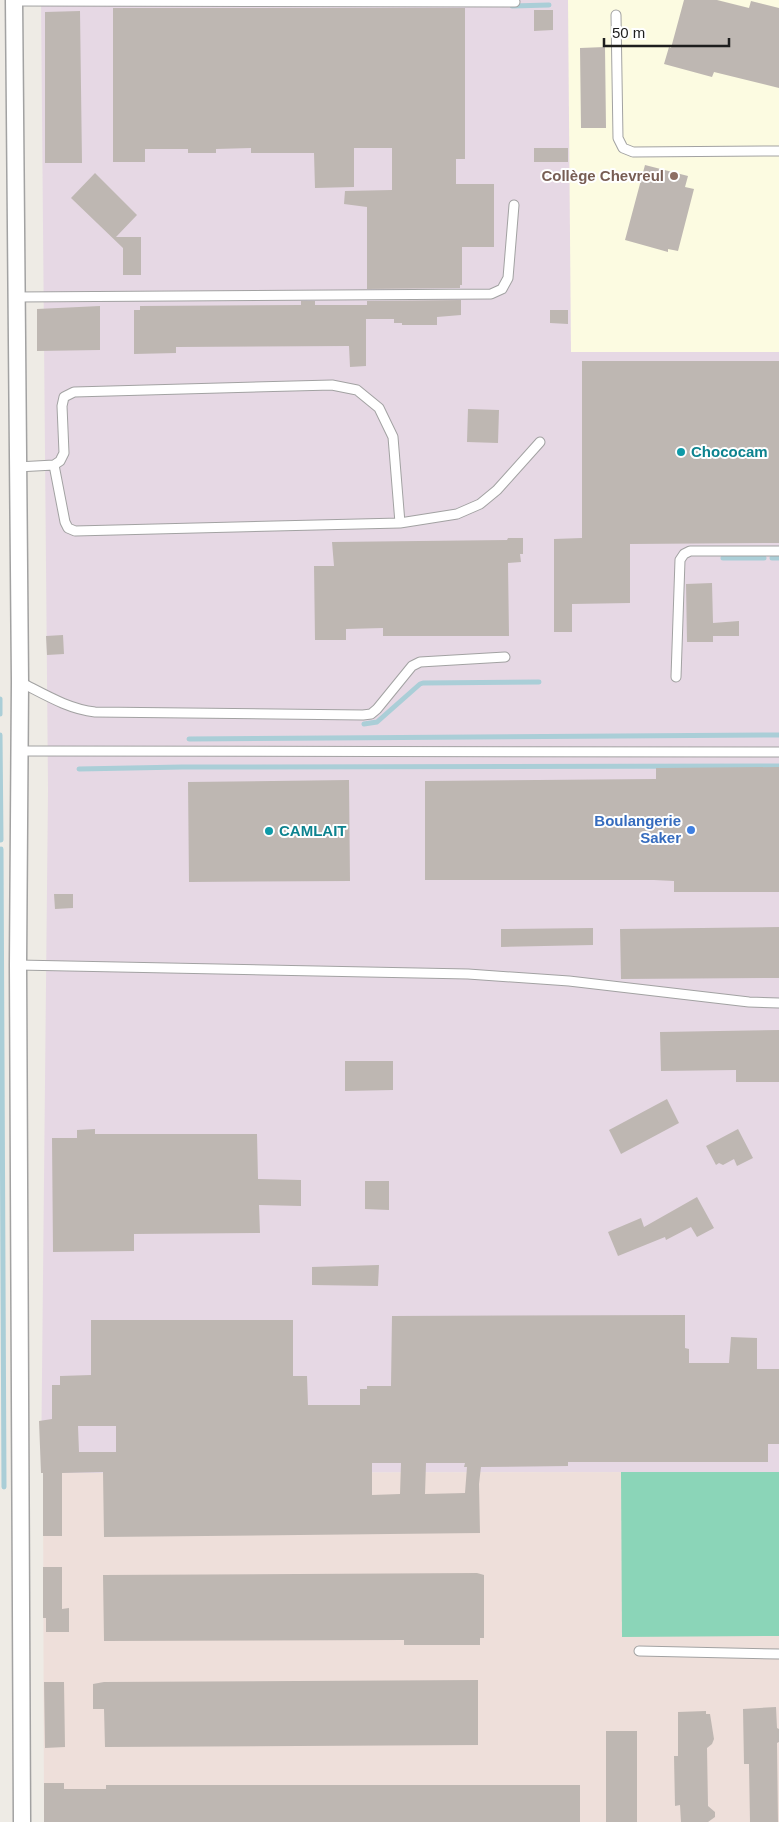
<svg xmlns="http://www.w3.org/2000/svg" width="779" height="1822" font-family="Arial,sans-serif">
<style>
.industrial{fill:#e6d8e4}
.education{fill:#fcfbe1}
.military{fill:#eedfda}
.pitch{fill:#8bd5b8}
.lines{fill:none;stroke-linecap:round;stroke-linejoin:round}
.stream{stroke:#aaced7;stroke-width:5}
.building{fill:#beb7b2;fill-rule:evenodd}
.lane-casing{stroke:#a2a2a2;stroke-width:11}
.street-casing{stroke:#a2a2a2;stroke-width:19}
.lane{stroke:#fff;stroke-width:9}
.street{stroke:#fff;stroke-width:16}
.education-dot{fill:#8d6e63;stroke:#fff;stroke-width:2}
.culture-dot{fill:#0f9aa8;stroke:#fff;stroke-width:2}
.shop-dot{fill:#3f7fe0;stroke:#fff;stroke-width:2}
.labels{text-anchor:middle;stroke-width:4;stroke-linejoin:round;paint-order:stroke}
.education-label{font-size:15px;font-weight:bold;fill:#785e54;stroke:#fff;text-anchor:end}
.culture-label{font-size:15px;font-weight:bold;fill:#0d838f;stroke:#fff;text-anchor:start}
.shop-label{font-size:15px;font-weight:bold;fill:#366cbe;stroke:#fff;text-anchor:end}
</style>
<rect width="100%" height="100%" fill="#eeebe5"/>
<path class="industrial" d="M 41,0 L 779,0 L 779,1472 L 41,1473 L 48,790 Z"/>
<path class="education" d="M 568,0 L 779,0 L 779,352 L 571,352 Z"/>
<path class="military" d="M 779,1472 L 779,1822 L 44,1822 L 43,1473 Z"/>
<path class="pitch" d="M 621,1472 L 779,1472 L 779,1636 L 622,1637 Z"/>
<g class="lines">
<path class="stream" d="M 512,6 L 549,5
M 723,558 L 764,558
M 772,558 L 779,558
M 0,699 L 0,714
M 364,724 L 377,722 L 420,684 L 423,683 L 539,682
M 0,735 L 1,840
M 189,739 L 779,735
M 79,769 L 182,767 L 779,766
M 1,849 L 4,1487"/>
</g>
<path class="building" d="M 684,0 L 717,0 L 749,8 L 751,1 L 779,8 L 779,88 L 714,72 L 712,77 L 664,64 L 669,47 L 671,48 Z
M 113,8 L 465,8 L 465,159 L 456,159 L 456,184 L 494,184 L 494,247 L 462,247 L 462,285 L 460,285 L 460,288 L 367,289 L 367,207 L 344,204 L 345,191 L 392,190 L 392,148 L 354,148 L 354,187 L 315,188 L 314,153 L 251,153 L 251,148 L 216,149 L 216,153 L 188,153 L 188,149 L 145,149 L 145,162 L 113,162 Z
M 534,10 L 553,10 L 553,30 L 534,31 Z
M 80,11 L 82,163 L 45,163 L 45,12 Z
M 605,47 L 606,128 L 581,128 L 580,48 Z
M 534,148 L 568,148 L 568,162 L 534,162 Z
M 645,165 L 688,176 L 685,187 L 694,189 L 678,251 L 668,249 L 668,252 L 625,240 Z
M 95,173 L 137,215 L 116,237 L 141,237 L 141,275 L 123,275 L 123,248 L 71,198 Z
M 461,300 L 461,315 L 437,317 L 437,325 L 402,325 L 402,323 L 394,323 L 394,319 L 366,319 L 366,366 L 350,367 L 349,346 L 176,347 L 176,353 L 134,354 L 134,310 L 140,310 L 140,306 L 301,305 L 301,301 L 315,301 L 315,305 L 367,305 L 367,301 Z
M 100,306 L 100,350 L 37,351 L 37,309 Z
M 550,310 L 568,310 L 568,324 L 550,323 Z
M 582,361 L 779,361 L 779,543 L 630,544 L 630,603 L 572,604 L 572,632 L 554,632 L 554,539 L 582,538 Z
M 468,409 L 499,410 L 498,443 L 467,442 Z
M 508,538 L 523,538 L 523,554 L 520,554 L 521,562 L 508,563 L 509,636 L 383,636 L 383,628 L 346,629 L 346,640 L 315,640 L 314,566 L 334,566 L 332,542 L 507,540 Z
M 712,583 L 713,623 L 739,621 L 739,636 L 713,636 L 713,642 L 687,642 L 686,584 Z
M 63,635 L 64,654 L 47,655 L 46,636 Z
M 779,767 L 779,892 L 674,892 L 674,881 L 654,880 L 425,880 L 425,781 L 656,779 L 656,768 Z
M 349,780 L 350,881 L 189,882 L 188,782 Z
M 54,894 L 73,894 L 73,908 L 55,909 Z
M 779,927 L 779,978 L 621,979 L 620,929 Z
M 593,928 L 593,945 L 501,947 L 501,929 Z
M 779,1030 L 779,1082 L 736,1082 L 736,1070 L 661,1071 L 660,1032 Z
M 345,1061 L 393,1061 L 393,1090 L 345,1091 Z
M 667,1099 L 679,1123 L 621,1154 L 609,1130 Z
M 95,1129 L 95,1134 L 257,1134 L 258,1179 L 301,1180 L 301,1206 L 259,1205 L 260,1233 L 134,1234 L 134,1251 L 53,1252 L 52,1138 L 77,1138 L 77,1130 Z
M 738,1129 L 753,1158 L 737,1166 L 734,1159 L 723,1165 L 719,1163 L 716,1165 L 706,1146 Z
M 365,1181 L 389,1181 L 389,1210 L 365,1209 Z
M 697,1197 L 714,1228 L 697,1237 L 691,1227 L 666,1240 L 665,1237 L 618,1256 L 608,1232 L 641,1218 L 644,1227 Z
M 379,1265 L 378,1286 L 312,1285 L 312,1267 Z
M 685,1315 L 685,1348 L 689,1349 L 689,1363 L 729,1363 L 731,1337 L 757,1338 L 757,1369 L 779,1369 L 779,1444 L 768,1444 L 768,1462 L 568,1462 L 568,1466 L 481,1467 L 479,1484 L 480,1533 L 104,1537 L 103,1472 L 62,1473 L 62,1536 L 43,1536 L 43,1473 L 41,1473 L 39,1421 L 52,1419 L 52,1385 L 60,1385 L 60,1376 L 91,1375 L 91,1320 L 293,1320 L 293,1376 L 307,1376 L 308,1405 L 360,1405 L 360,1389 L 367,1389 L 367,1386 L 391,1386 L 392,1316 ZM 78,1426 L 116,1426 L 116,1452 L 79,1452 ZM 372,1463 L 401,1463 L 400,1494 L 372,1495 ZM 426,1463 L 465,1463 L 464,1467 L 467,1467 L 465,1493 L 425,1494 Z
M 43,1567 L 62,1567 L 62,1609 L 69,1608 L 69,1632 L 46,1632 L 46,1618 L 43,1618 Z
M 477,1573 L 484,1575 L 484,1638 L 480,1638 L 480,1645 L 404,1645 L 404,1640 L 104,1641 L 103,1575 Z
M 478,1680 L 478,1745 L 105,1747 L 104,1709 L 93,1709 L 93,1684 L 104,1682 Z
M 44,1682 L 64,1682 L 65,1747 L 45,1748 Z
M 776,1707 L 777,1728 L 779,1729 L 779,1742 L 777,1743 L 778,1822 L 750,1822 L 749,1764 L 744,1764 L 743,1709 Z
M 706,1711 L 706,1714 L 710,1714 L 714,1739 L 712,1744 L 707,1748 L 708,1806 L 715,1812 L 715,1817 L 708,1822 L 681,1822 L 680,1805 L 675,1806 L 674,1756 L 678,1756 L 678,1712 Z
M 606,1731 L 637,1731 L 637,1822 L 606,1822 Z
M 44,1783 L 64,1783 L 64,1789 L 106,1789 L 106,1785 L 580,1785 L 580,1822 L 44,1822 Z"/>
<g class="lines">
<g class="lane-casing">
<path id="lane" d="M 14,1 L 515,2
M 616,15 L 618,138 L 623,148 L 633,152 L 779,151
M 16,297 L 491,294 L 502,289 L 508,278 L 514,205
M 54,465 L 65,522 L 68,528 L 75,531 L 400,523 L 457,514 L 480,504 L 497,490 L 540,442
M 17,467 L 54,465 L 60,461 L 64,453 L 62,406 L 64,397 L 74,392 L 332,385 L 357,390 L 379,408 L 393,437 L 400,523
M 676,677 L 680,560 L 684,554 L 690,551 L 779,551
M 20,682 C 44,694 68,709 95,712 L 363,715 L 371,714 L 377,709 L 412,666 L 420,662 L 505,657
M 20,751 L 779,752
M 18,965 L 468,974 L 569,981 L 749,1002 L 779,1003
M 639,1651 L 779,1654"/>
</g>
<g class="street-casing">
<path id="street" d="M 14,0 L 20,682 L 18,965 L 22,1822"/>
</g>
<use href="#lane" class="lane"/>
<use href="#street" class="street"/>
</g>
<circle class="education-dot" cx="674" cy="176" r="5"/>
<g class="culture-dot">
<circle cx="681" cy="452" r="5"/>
<circle cx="269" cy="831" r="5"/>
</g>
<circle class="shop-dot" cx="691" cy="830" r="5"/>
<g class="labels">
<g class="education-label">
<text x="664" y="181">Collège Chevreul</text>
</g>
<g class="culture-label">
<text x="691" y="457">Chococam</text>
<text x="279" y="836">CAMLAIT</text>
</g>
<g class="shop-label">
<text x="681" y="826">Boulangerie<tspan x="681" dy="17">Saker</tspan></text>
</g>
</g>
<path d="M604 38v8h125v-8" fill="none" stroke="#1e1e1e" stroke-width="2.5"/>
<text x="612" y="38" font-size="15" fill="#1e1e1e" stroke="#ffffff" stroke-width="4" paint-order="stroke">50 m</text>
</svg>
